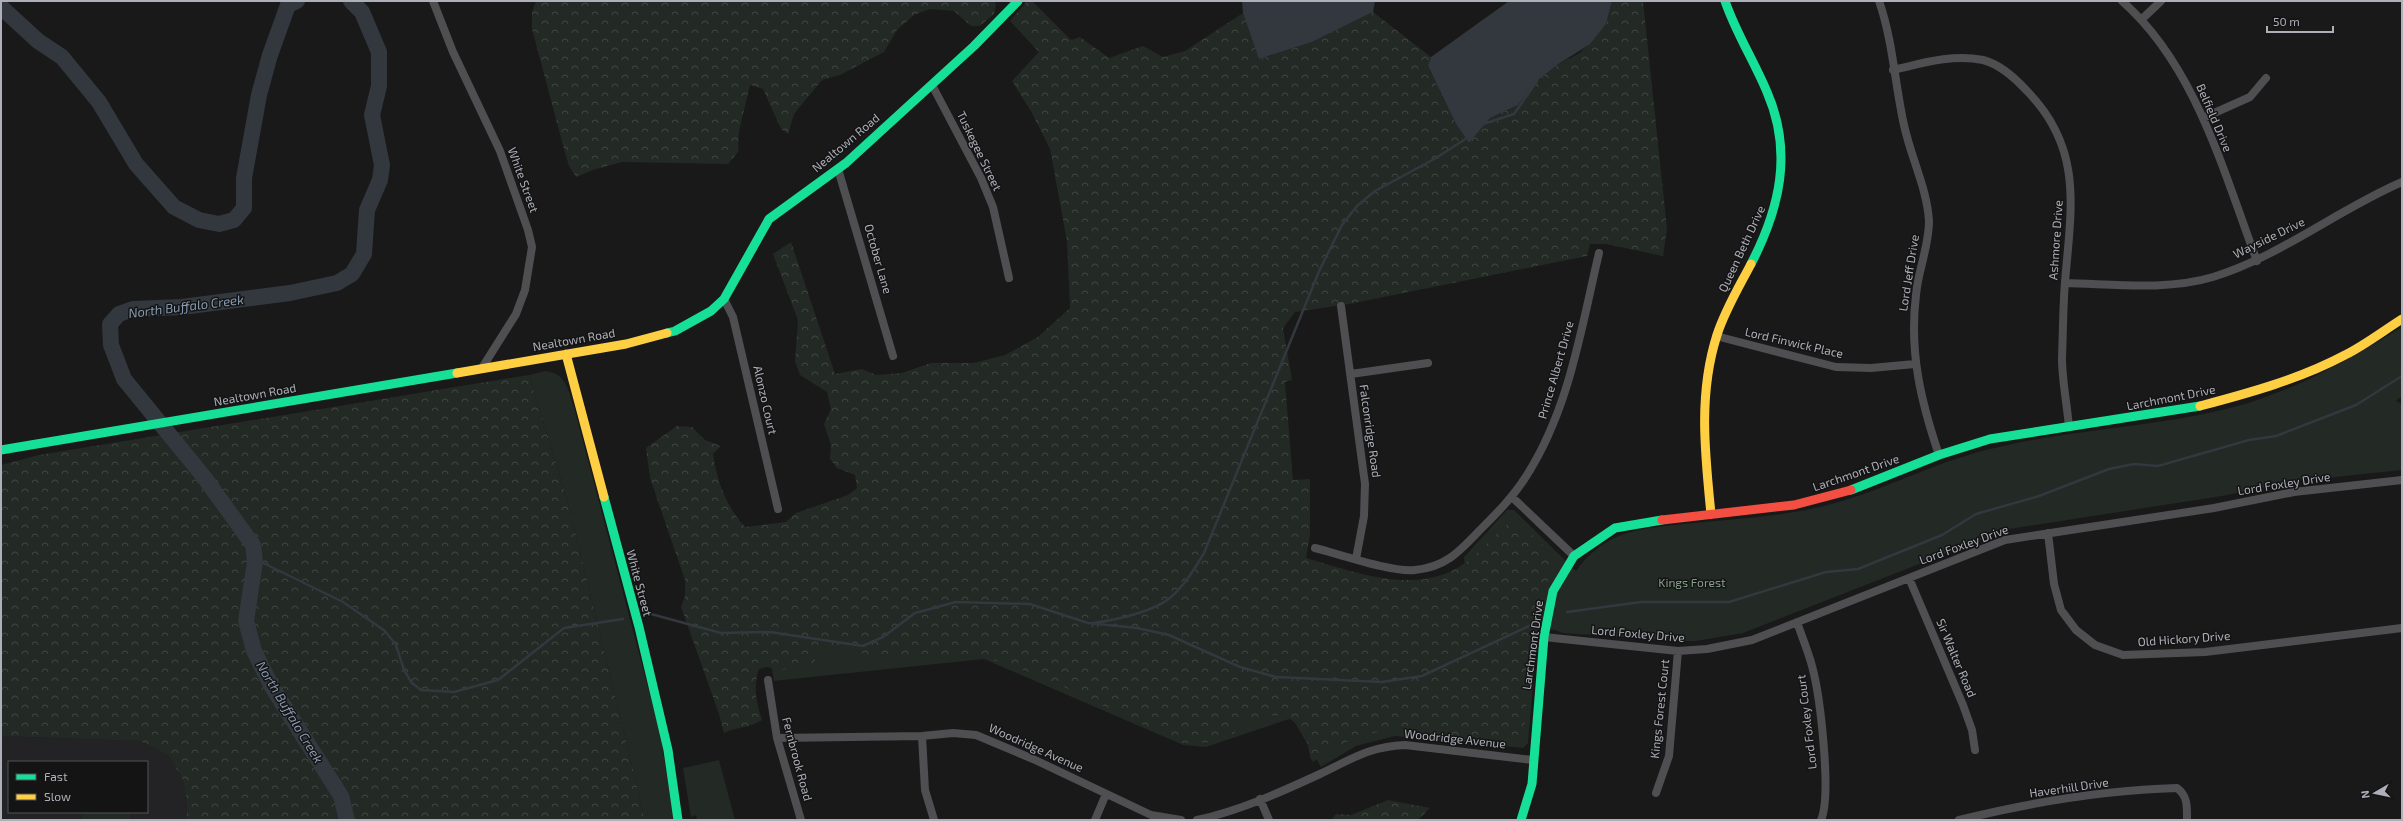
<svg xmlns="http://www.w3.org/2000/svg" width="2403" height="821" font-family="'Exo 2',sans-serif">
<style>
.built{fill:#232325;fill-rule:evenodd}
.green{fill:#232924}
.forest{fill:url(#forest-crowns)}
.water{fill:#32383e}
.lines{fill:none;stroke-linecap:round;stroke-linejoin:round}
.stream{stroke:#32383e;stroke-width:2.5}
.river{stroke:#32383e;stroke-width:16}
.street{stroke:#4f4f52;stroke-width:8}
.fast{stroke:#16e098;stroke-width:9}
.slow{stroke:#ffcf43;stroke-width:9}
.jam{stroke:#f24e42;stroke-width:9}
.labels{text-anchor:middle;stroke-width:3;stroke-linejoin:round;paint-order:stroke}
.street-label{font-size:12px;fill:#adb0b8;stroke:#141415}
.park-label{font-size:12px;fill:#86a189;stroke:#141415}
.water-label{font-size:13px;font-style:italic;fill:#889baf;stroke:#141415}
</style>
<defs>
<pattern id="forest-crowns" width="20" height="18" patternUnits="userSpaceOnUse"><rect width="20" height="18" fill="#232924"/><path d="M2 6a3 3 0 1 1 6 0M12 15a3 3 0 1 1 6 0" fill="none" stroke="#404642"/></pattern>
</defs>
<rect width="100%" height="100%" fill="#19191a"/>
<path class="built" d="M 1,736 L 140,741 L 168,755 L 182,778 L 187,800 L 187,820 L 1,820 ZM 9,762 L 147,762 L 147,812 L 9,812 Z"/>
<path class="green" d="M 2402,327 L 2402,396 L 2396,401 L 2402,404 L 2402,470 L 2297,481 L 2222,496 L 2009,529 L 1743,633 L 1696,641 L 1677,641 L 1563,633 L 1555,630 L 1538,628 L 1528,743 L 1523,748 L 1395,736 L 1356,746 L 1321,767 L 1292,718 L 1206,747 L 1183,745 L 984,659 L 774,681 L 769,653 L 1030,604 L 1471,653 L 1464,557 L 1507,510 L 1514,510 L 1576,571 C 1585,558 1597,547 1612,539 C 1634,528 1660,527 1684,524 C 1731,519 1779,517 1824,506 C 1881,492 1932,463 1990,449 C 2074,428 2161,428 2245,404 C 2301,387 2352,358 2402,327 Z
M 545,371 C 566,373 568,389 574,407 L 660,733 L 674,820 L 643,820 L 643,811 L 568,502 L 529,375 Z
M 719,760 L 735,820 L 697,820 L 696,815 L 691,817 L 683,768 Z
M 83,812 L 130,812 L 130,820 L 82,820 Z"/>
<path class="forest" d="M 536,1 L 994,1 L 996,4 L 994,14 L 980,26 L 971,26 L 954,11 L 930,9 L 914,15 L 897,30 L 884,52 L 840,75 L 822,80 L 794,114 L 788,134 L 781,129 L 763,89 L 750,85 L 739,131 L 738,152 L 728,164 L 622,162 L 593,170 L 576,177 L 569,166 L 564,149 L 532,29 L 532,12 Z
M 1027,1 L 1032,1 L 1071,40 L 1080,37 L 1109,58 L 1143,46 L 1163,57 L 1185,51 L 1243,13 L 1260,59 L 1312,42 L 1373,12 L 1431,57 L 1428,67 L 1456,124 L 1469,143 L 1490,118 L 1518,105 L 1537,81 L 1557,65 L 1580,53 L 1606,24 L 1612,1 L 1643,1 L 1667,229 L 1663,256 L 1606,244 L 1590,244 L 1587,256 L 1349,304 L 1295,312 L 1283,328 L 1292,380 L 1285,382 L 1293,480 L 1310,479 L 1310,535 L 1306,558 C 1355,572 1418,597 1465,563 C 1480,552 1493,536 1508,524 C 1528,526 1545,546 1556,562 L 1543,593 L 1533,631 L 1524,733 L 1520,740 C 1488,744 1456,736 1425,731 C 1386,724 1344,739 1313,762 C 1308,756 1310,749 1307,742 C 1295,707 1271,715 1242,720 C 1240,724 1237,731 1233,734 C 1222,743 1195,744 1181,743 L 1064,687 L 1005,662 L 977,658 L 872,656 L 830,646 L 817,650 L 814,664 L 781,670 L 767,667 L 759,669 C 753,686 756,703 762,720 C 750,728 736,727 724,733 L 719,714 L 681,607 L 685,596 L 685,580 L 650,478 L 646,448 L 677,426 L 692,427 L 705,440 L 721,446 L 713,454 C 717,481 726,506 745,527 L 786,522 L 796,513 L 848,495 L 857,488 L 855,475 L 837,468 L 830,459 L 831,445 L 824,424 L 831,409 L 827,392 L 800,375 L 795,361 L 798,320 L 773,254 L 791,242 L 835,374 L 862,369 L 876,375 L 902,373 L 931,363 L 974,363 L 1005,355 L 1038,337 L 1070,308 L 1067,241 L 1050,149 L 1032,113 L 1012,81 L 1039,52 L 1010,21 Z
M 529,375 L 568,502 L 643,811 L 643,820 L 187,820 L 187,800 L 182,778 L 168,755 L 140,741 L 1,736 L 1,465 L 39,455 Z
M 1388,800 L 1430,808 L 1418,820 L 1331,820 L 1336,814 L 1351,815 Z"/>
<path class="water" d="M 1242,1 L 1375,1 L 1373,12 L 1312,42 L 1259,59 L 1243,13 Z
M 1509,1 L 1612,1 L 1606,24 L 1590,44 L 1557,65 L 1537,81 L 1518,105 L 1490,118 L 1469,143 L 1456,124 L 1428,66 L 1431,57 Z"/>
<g class="lines">
<path class="stream" d="M 1483,124 L 1514,114 L 1537,81
M 255,559 L 343,602 L 385,631 L 396,645 L 404,670 L 412,683 L 421,690 L 454,692 L 498,680 L 564,628 L 623,619
M 1567,612 L 1641,602 L 1729,602 L 1826,572 L 1858,569 L 1942,535 L 1976,514 L 2039,496 L 2109,469 L 2134,464 L 2158,466 L 2249,440 L 2276,436 L 2356,405 L 2402,376
M 651,614 L 721,633 L 770,632 L 863,646 L 883,637 L 915,613 L 956,602 L 1030,604 L 1088,623 L 1137,628 L 1169,635 L 1240,667 L 1276,677 L 1382,682 L 1422,676 L 1531,625
M 1093,623 C 1115,620 1154,612 1171,597 C 1185,585 1195,568 1204,553 L 1320,269 L 1342,225 L 1357,206 L 1375,191 L 1436,158 L 1467,138"/>
<path class="river" d="M 1,7 L 38,41 L 62,57 L 99,102 L 136,164 L 174,207 L 199,220 L 219,224 L 234,220 L 244,208 L 244,178 L 259,95 L 270,55 L 288,5 L 297,1
M 347,820 L 341,796 L 272,687 L 254,651 L 246,621 L 255,562 L 253,545 L 204,477 L 124,379 L 111,345 L 110,324 L 119,314 L 133,309 L 182,307 L 290,293 L 337,283 L 352,274 L 364,254 L 367,210 L 380,180 L 382,165 L 372,115 L 379,86 L 379,52 L 362,12 L 351,1"/>
<path class="street" d="M 433,1 L 453,52 L 500,151 L 528,230 L 532,247 L 525,290 L 516,314 L 482,368
M 1879,1 C 1893,41 1895,85 1904,125 C 1911,158 1927,188 1929,221 C 1929,247 1918,270 1916,295 C 1909,352 1921,402 1939,455
M 2122,1 C 2196,66 2223,171 2257,261
M 2142,19 L 2161,1
M 1893,70 C 1923,63 1952,54 1983,60 C 1999,64 2016,79 2027,91 C 2084,149 2071,209 2065,282 C 2063,307 2063,332 2062,358 C 2062,380 2067,404 2069,427
M 932,85 L 981,178 L 993,207 L 1009,278
M 2203,118 L 2250,97 L 2266,78
M 838,169 L 893,356
M 2065,283 C 2113,284 2166,291 2213,277 C 2281,256 2337,210 2402,182
M 724,299 L 733,317 L 778,509
M 1341,306 L 1365,484 L 1364,516 L 1356,559
M 1716,336 L 1836,367 L 1871,368 L 1915,364
M 1351,374 L 1428,363
M 1512,497 L 1574,556
M 2048,533 L 2054,584 L 2061,610 L 2076,630 L 2095,645 L 2123,655 L 2205,652 L 2402,628
M 1315,548 C 1339,554 1393,573 1415,570 C 1446,567 1460,551 1480,530 C 1496,514 1513,497 1525,478 C 1569,411 1581,329 1599,253
M 1909,578 L 1963,705 L 1972,730 L 1975,750
M 1797,622 C 1802,637 1808,651 1812,666 C 1820,695 1832,795 1821,820
M 1544,637 L 1678,651 L 1707,649 L 1752,640 L 2005,540 L 2214,508 L 2294,492 L 2402,480
M 768,680 L 777,738 L 801,820
M 922,736 L 925,790 L 934,820
M 777,738 L 922,736 L 953,733 L 976,735 L 1033,759 L 1151,815 L 1181,820
M 1656,793 L 1669,756 L 1678,651
M 1260,799 L 1269,820
M 1095,820 L 1106,794
M 1197,820 C 1239,811 1281,792 1320,774 C 1352,759 1367,747 1405,745 L 1533,760
M 1959,820 C 2028,803 2105,790 2177,788 C 2188,796 2187,807 2187,820"/>
<path class="fast" d="M 1725,1 C 1736,33 1754,61 1767,92 C 1793,152 1780,208 1751,264
M 667,333 L 675,331 L 711,311 L 724,299 L 769,219 L 846,163 L 974,46 L 1018,1
M 1,450 L 457,373
M 1851,490 L 1939,455 L 1990,439 L 2200,406
M 604,497 L 639,627 L 668,750 L 678,820
M 1521,820 L 1532,784 L 1544,637 L 1553,591 L 1574,556 L 1615,528 L 1662,520"/>
<path class="slow" d="M 566,354 L 604,497
M 457,373 L 626,344 L 667,333
M 2200,406 C 2249,393 2300,379 2345,355 C 2365,345 2383,331 2402,319
M 1711,514 C 1705,454 1698,394 1717,335 C 1725,310 1739,287 1751,264"/>
<path class="jam" d="M 1662,520 L 1794,505 L 1851,490"/>
</g>
<g class="labels">
<g class="street-label">
<text transform="translate(2214 118) rotate(67)" y="4">Belfield Drive</text>
<text transform="translate(846 143) rotate(-40)" y="4">Nealtown Road</text>
<text transform="translate(979 151) rotate(64)" y="4">Tuskegee Street</text>
<text transform="translate(523 180) rotate(70)" y="4">White Street</text>
<text transform="translate(2269 238) rotate(-26)" y="4">Wayside Drive</text>
<text transform="translate(2056 240) rotate(-86)" y="4">Ashmore Drive</text>
<text transform="translate(1742 249) rotate(-65)" y="4">Queen Beth Drive</text>
<text transform="translate(878 259) rotate(74)" y="4">October Lane</text>
<text transform="translate(1909 273) rotate(-81)" y="4">Lord Jeff Drive</text>
<text transform="translate(574 340) rotate(-10)" y="4">Nealtown Road</text>
<text transform="translate(1794 343) rotate(13)" y="4">Lord Finwick Place</text>
<text transform="translate(1556 370) rotate(-74)" y="4">Prince Albert Drive</text>
<text transform="translate(255 395) rotate(-10)" y="4">Nealtown Road</text>
<text transform="translate(2171 398) rotate(-11)" y="4">Larchmont Drive</text>
<text transform="translate(765 400) rotate(77)" y="4">Alonzo Court</text>
<text transform="translate(1370 431) rotate(82)" y="4">Falconridge Road</text>
<text transform="translate(1856 473) rotate(-19)" y="4">Larchmont Drive</text>
<text transform="translate(2284 484) rotate(-9)" y="4">Lord Foxley Drive</text>
<text transform="translate(1964 545) rotate(-20)" y="4">Lord Foxley Drive</text>
<text transform="translate(639 583) rotate(75)" y="4">White Street</text>
<text transform="translate(1638 634) rotate(5)" y="4">Lord Foxley Drive</text>
<text transform="translate(2184 639) rotate(-4)" y="4">Old Hickory Drive</text>
<text transform="translate(1533 645) rotate(-82)" y="4">Larchmont Drive</text>
<text transform="translate(1956 658) rotate(67)" y="4">Sir Walter Road</text>
<text transform="translate(1660 709) rotate(-84)" y="4">Kings Forest Court</text>
<text transform="translate(1807 722) rotate(-97)" y="4">Lord Foxley Court</text>
<text transform="translate(1455 739) rotate(6)" y="4">Woodridge Avenue</text>
<text transform="translate(1036 748) rotate(24)" y="4">Woodridge Avenue</text>
<text transform="translate(797 759) rotate(75)" y="4">Fernbrook Road</text>
<text transform="translate(2069 788) rotate(-8)" y="4">Haverhill Drive</text>
</g>
<g class="park-label">
<text x="1692" y="587">Kings Forest</text>
</g>
<g class="water-label">
<text transform="translate(186 306) rotate(-7)" y="5">North Buffalo Creek</text>
<text transform="translate(290 712) rotate(59)" y="5">North Buffalo Creek</text>
</g>
</g>
<rect width="2403" height="821" fill="none" stroke="#adb0b8" stroke-width="4"/>
<rect x="8" y="761" width="140" height="52" fill="#141415" stroke="#515256"/>
<rect x="16" y="774" width="20" height="6" fill="#16e098" stroke="#515256"/>
<text x="44" y="781" font-size="12" fill="#adb0b8">Fast</text>
<rect x="16" y="794" width="20" height="6" fill="#ffcf43" stroke="#515256"/>
<text x="44" y="801" font-size="12" fill="#adb0b8">Slow</text>
<g transform="translate(2375 793) rotate(261)" stroke="#141415" stroke-width="3" paint-order="stroke">
<path d="M0-3L7 15L0 10L-7 15Z" fill="#adb0b8"/>
<text y="-6" font-size="11" font-weight="bold" text-anchor="middle" fill="#adb0b8">N</text>
</g>
<path d="M2267 26v6h66v-6" fill="none" stroke="#adb0b8" stroke-width="2"/>
<text x="2273" y="26" font-size="12" fill="#adb0b8" stroke="#141415" stroke-width="3" paint-order="stroke">50 m</text>
</svg>
